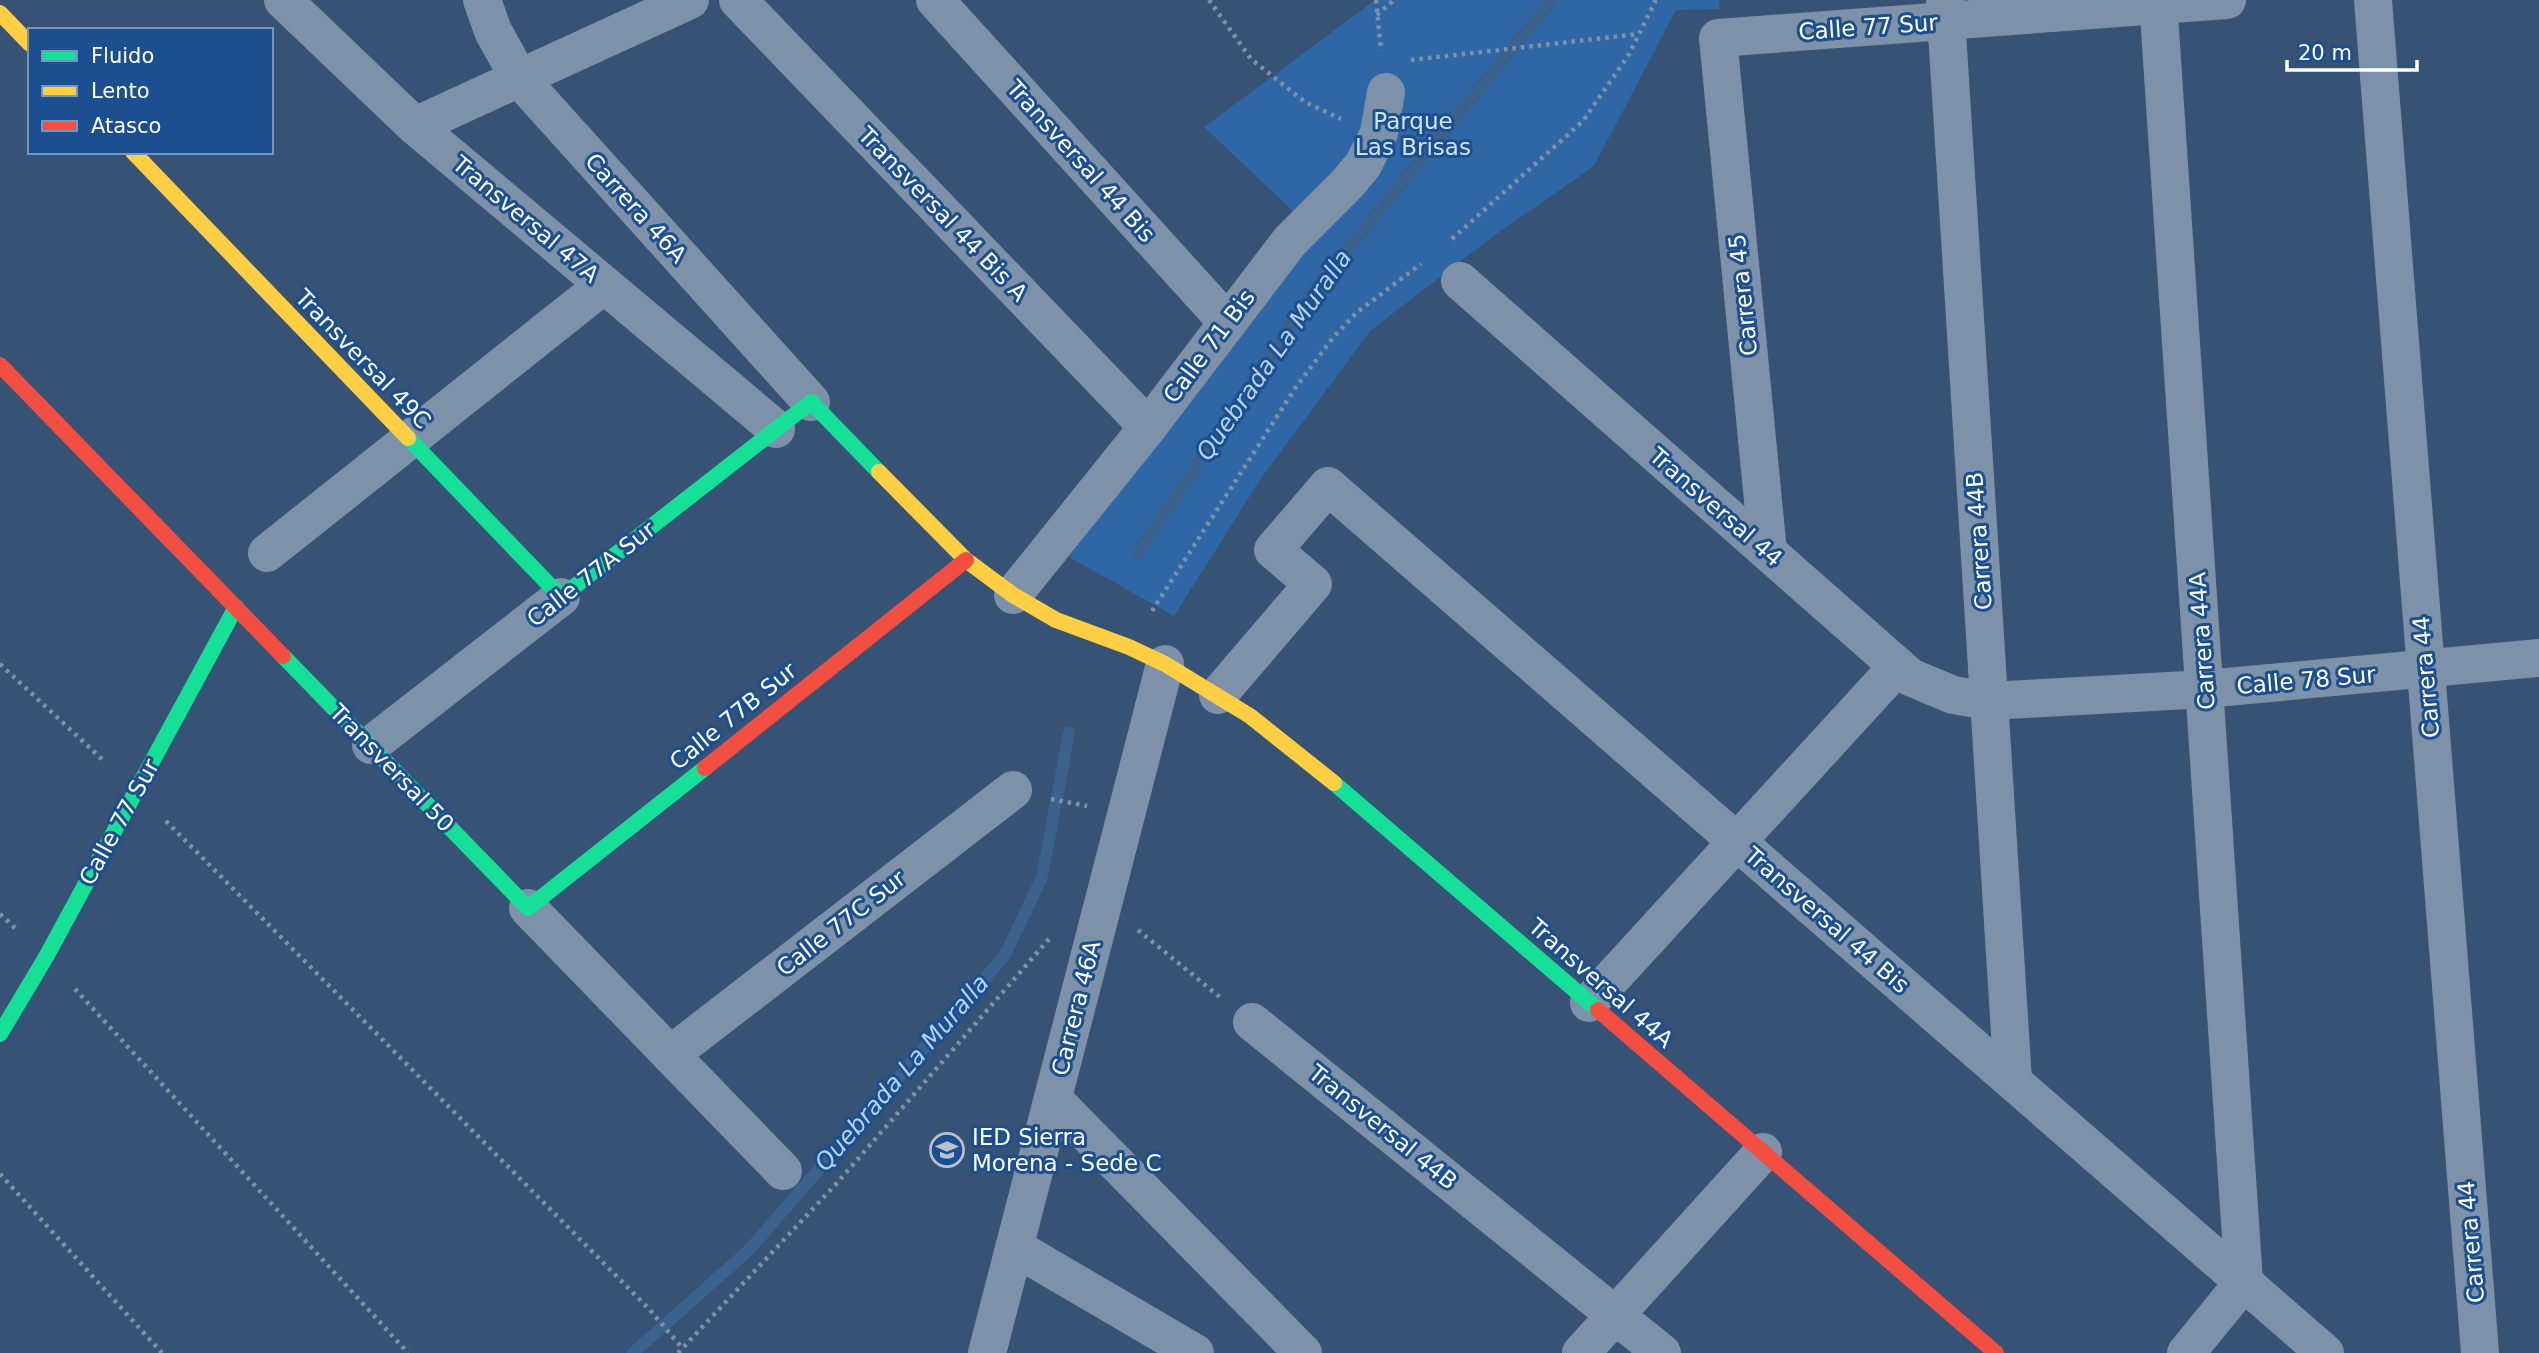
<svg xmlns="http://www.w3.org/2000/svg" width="2539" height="1353" font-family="'DejaVu Sans',sans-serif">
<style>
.green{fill:#2f66a5}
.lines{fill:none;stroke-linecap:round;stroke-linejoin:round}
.stream{stroke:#3b618d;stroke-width:12}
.path{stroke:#7d92a8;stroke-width:4.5;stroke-dasharray:3.5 5;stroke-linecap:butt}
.street{stroke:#7d92a8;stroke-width:38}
.fast{stroke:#16e098;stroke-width:16}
.slow{stroke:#ffcf43;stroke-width:16}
.jam{stroke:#f24e42;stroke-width:16}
.labels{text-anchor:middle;stroke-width:6;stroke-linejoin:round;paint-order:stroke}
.street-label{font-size:23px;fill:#fff;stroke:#1b4f8f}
.park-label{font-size:23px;fill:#cfe3fa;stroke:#1b4f8f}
.poi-label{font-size:23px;fill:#fff;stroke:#1b4f8f;text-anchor:start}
.water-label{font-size:24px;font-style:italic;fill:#b5d3f5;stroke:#1b4f8f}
</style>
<rect width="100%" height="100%" fill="#365274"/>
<path class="green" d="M 1375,0 L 1719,0 L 1720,9 L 1676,10 L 1594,166 L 1491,238 L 1370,331 L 1260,480 L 1174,616 L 1069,557 L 1313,230 L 1204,127 Z"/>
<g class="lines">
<path class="stream" d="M 1137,554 L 1314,290 L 1552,0
M 633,1353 L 749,1250 L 1005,955 L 1042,877 L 1069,733"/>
<path class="path" d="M 1209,0 L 1251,59 L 1305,102 L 1341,119
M 1376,0 L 1381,51
M 1377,15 L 1394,0
M 1411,60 L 1639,34
M 1452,239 L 1583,121 L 1628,56 L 1656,0
M 1152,611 L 1296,387 L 1332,339 L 1356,313 L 1421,264
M 0,664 L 104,761
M 1051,799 L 1087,806
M 166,821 L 650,1310 L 683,1349
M 0,914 L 15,928
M 1138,930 L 1221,998
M 75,989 L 408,1353
M 0,1174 L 162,1353
M 678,1353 L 837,1183 L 1049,939"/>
<path class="street" d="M 283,0 L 415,126 L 776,429
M 482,0 L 493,31 L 519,78 L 811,402
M 738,0 L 1148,427
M 935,0 L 1227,322
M 1945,0 L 2013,1081
M 2158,0 L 2244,1282 L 2186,1353
M 2373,0 L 2480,1353
M 415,126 L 690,0
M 1460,281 L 1910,677 L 1953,695 L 1989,701 L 2205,689 L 2539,658
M 1768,552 L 1718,38 L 2227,0
M 267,553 L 604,285
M 1013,595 L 1148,427 L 1290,241 L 1347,184 L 1363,165 L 1379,133 L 1386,92
M 1218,695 L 1313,584 L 1273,550 L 1328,486 L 2325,1353
M 371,745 L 561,597
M 528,908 L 783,1171
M 1589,1003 L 1898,666
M 1252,1022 L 1662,1353
M 670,1055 L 1013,790
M 1053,1099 L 1303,1353
M 1014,1247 L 1195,1353
M 987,1353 L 1165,664
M 1581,1353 L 1763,1152"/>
<path class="fast" d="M 408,438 L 561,597 L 811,402 L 879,472
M 283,656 L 528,908 L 705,768
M 1334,783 L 1598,1010
M 0,1034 L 46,957 L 236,607"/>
<path class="slow" d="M 0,13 L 30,44
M 133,152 L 408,438
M 879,472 L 966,560 L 1013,595 L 1056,620 L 1129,647 L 1165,664 L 1250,716 L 1334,783"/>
<path class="jam" d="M 0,365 L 283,656
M 705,768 L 966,560
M 1598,1010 L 1996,1353"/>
</g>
<defs>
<g id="school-ring" transform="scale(1.75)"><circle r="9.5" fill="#1b4f8f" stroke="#b9c2ce" stroke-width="1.5"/><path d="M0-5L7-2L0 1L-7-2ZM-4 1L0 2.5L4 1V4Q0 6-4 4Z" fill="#b9c2ce"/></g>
</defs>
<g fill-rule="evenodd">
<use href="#school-ring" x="947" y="1150"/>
</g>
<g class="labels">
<g class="street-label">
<text transform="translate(1868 27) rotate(-4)" y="8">Calle 77 Sur</text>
<text transform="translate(1081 161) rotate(48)" y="8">Transversal 44 Bis</text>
<text transform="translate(636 208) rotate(48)" y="8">Carrera 46A</text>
<text transform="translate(943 214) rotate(46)" y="8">Transversal 44 Bis A</text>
<text transform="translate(526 219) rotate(40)" y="8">Transversal 47A</text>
<text transform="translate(1743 295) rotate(-96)" y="8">Carrera 45</text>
<text transform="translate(1209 346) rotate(-53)" y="8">Calle 71 Bis</text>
<text transform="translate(363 359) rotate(46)" y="8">Transversal 49C</text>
<text transform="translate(1716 507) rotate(41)" y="8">Transversal 44</text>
<text transform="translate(1979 541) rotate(-94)" y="8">Carrera 44B</text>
<text transform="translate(591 574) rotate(-38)" y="8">Calle 77A Sur</text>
<text transform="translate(2202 641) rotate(-94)" y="8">Carrera 44A</text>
<text transform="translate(2426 677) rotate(-95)" y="8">Carrera 44</text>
<text transform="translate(2306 680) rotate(-5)" y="8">Calle 78 Sur</text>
<text transform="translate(733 716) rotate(-39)" y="8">Calle 77B Sur</text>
<text transform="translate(392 768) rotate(46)" y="8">Transversal 50</text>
<text transform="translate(119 822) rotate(-61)" y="8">Calle 77 Sur</text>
<text transform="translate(1827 920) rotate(41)" y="8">Transversal 44 Bis</text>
<text transform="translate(841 923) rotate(-38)" y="8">Calle 77C Sur</text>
<text transform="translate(1601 983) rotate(41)" y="8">Transversal 44A</text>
<text transform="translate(1076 1008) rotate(-76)" y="8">Carrera 46A</text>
<text transform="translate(1383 1127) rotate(39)" y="8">Transversal 44B</text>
<text transform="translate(2471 1242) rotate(-95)" y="8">Carrera 44</text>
</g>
<g class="park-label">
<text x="1413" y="129">Parque<tspan x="1413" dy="26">Las Brisas</tspan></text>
</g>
<g class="poi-label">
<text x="972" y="1145">IED Sierra<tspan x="972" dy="26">Morena - Sede C</tspan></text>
</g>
<g class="water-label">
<text transform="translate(1274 355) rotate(-55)" y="8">Quebrada La Muralla</text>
<text transform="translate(902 1073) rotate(-49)" y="8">Quebrada La Muralla</text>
</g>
</g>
<rect x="28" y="28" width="245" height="126" fill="#1b4f8f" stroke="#7695bc" stroke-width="2"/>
<rect x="42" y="51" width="35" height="10" fill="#16e098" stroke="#7695bc" stroke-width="2"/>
<text x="91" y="63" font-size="21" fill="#ffffff">Fluido</text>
<rect x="42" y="86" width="35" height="10" fill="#ffcf43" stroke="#7695bc" stroke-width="2"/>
<text x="91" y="98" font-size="21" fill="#ffffff">Lento</text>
<rect x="42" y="121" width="35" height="10" fill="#f24e42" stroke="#7695bc" stroke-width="2"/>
<text x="91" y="133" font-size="21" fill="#ffffff">Atasco</text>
<path d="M2287 60v10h130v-10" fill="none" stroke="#ffffff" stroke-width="3.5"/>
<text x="2298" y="60" font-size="21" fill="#ffffff" stroke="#1b4f8f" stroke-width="5" paint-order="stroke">20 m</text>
</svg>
